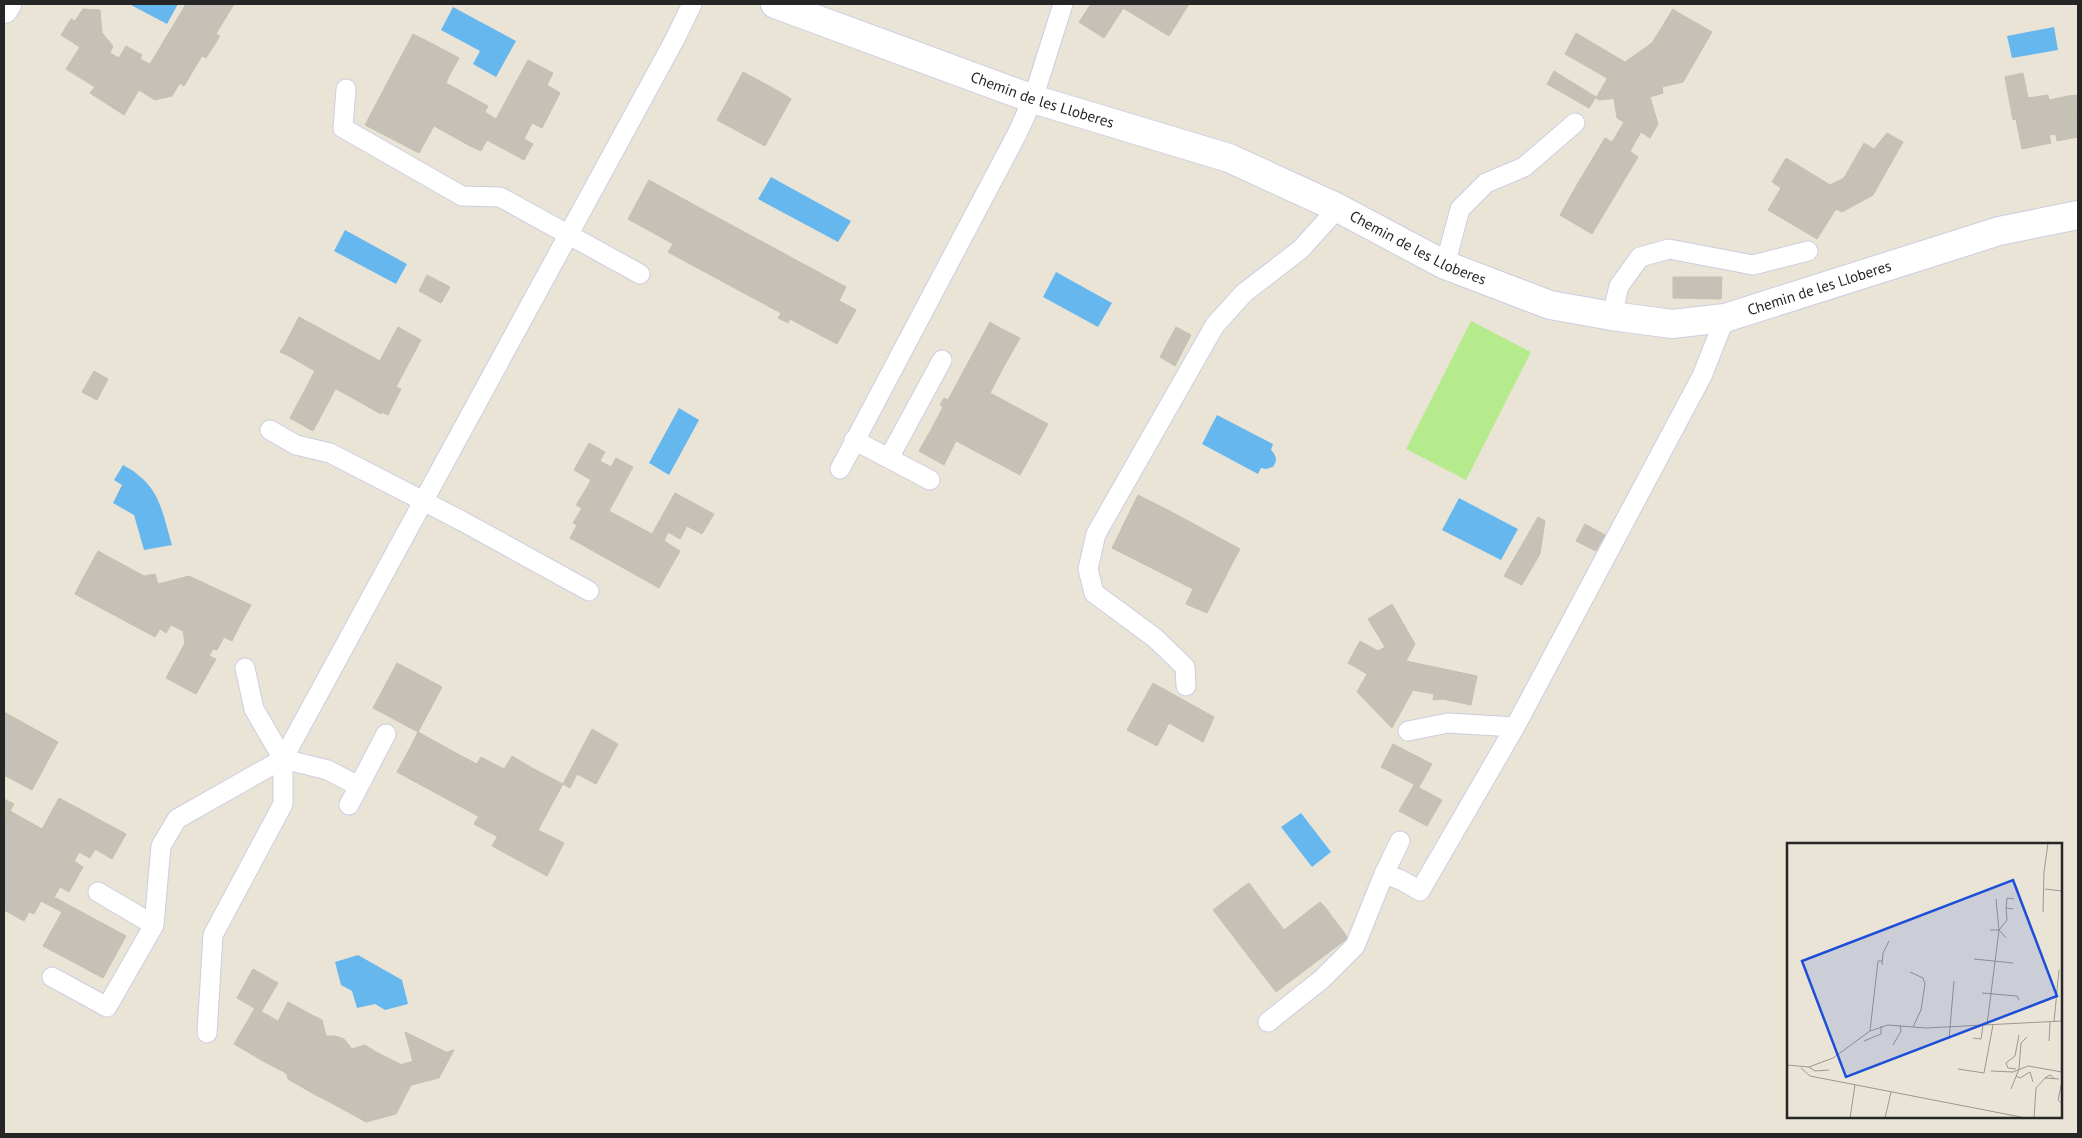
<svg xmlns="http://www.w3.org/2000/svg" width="2082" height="1138" font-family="'PT Sans',sans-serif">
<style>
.pitch{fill:#b5ea8d}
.water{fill:#67b7ef}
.building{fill:#c5c1b7;stroke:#c4c0b1}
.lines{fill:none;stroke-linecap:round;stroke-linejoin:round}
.lane-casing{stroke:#cdcde0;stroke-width:21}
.street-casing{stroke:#cdcde0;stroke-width:30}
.lane{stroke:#fff;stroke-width:19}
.street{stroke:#fff;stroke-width:28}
.labels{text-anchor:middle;stroke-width:4;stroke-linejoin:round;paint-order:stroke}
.street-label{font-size:15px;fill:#262626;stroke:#fff}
.inset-road{fill:none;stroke:#9c9890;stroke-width:1}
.view{fill:#1d4ed8;fill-opacity:0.15;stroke:#1d4ed8;stroke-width:2.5}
.inset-edge{fill:none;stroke:#262626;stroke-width:2.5}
</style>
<rect width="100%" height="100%" fill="#eae4d7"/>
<path class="pitch" d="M 1471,321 L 1531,352 L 1466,480 L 1406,449 Z"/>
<path class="water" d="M 129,4 L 178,4 L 167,24 Z
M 453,7 L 516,41 L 496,77 L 473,64 L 480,51 L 441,30 Z
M 2054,27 L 2058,50 L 2012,58 L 2007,36 Z
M 771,177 L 851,221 L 838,242 L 758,199 Z
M 345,230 L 407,264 L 396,284 L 334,251 Z
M 1056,272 L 1112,303 L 1098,327 L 1043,297 Z
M 679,408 L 699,420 L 669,475 L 649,463 Z
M 1217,415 L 1273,444 L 1271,450 C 1276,455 1278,460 1273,467 L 1266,469 L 1261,468 L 1258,474 L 1202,444 Z
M 123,465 C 160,485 161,508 172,545 L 144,550 L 134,515 L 113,503 L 122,485 L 114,480 Z
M 1459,498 L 1518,529 L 1501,560 L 1442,530 Z
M 1301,813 L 1331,852 L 1312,867 L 1281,827 Z
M 358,955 L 402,980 L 408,1004 L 385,1010 L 375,1004 L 357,1008 L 352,991 L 341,985 L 335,962 Z"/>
<path class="building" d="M 186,4 L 234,4 L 216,34 L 220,36 L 206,58 L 202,56 L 184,86 L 180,83 L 172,96 L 155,100 L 139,90 L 124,115 L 90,93 L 95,87 L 66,69 L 80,47 L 61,35 L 71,19 L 75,21 L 83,9 L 100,10 L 102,33 L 113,46 L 110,53 L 119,58 L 126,46 L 142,55 L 140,59 L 150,64 Z
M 1091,4 L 1126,4 L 1104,38 L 1079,22 Z
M 1126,4 L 1136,9 L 1133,14 L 1123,8 Z
M 1128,4 L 1189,4 L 1169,36 L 1133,14 L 1136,9 Z
M 1673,9 L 1679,13 L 1658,48 L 1624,71 L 1615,65 L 1607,78 L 1565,54 L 1576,33 L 1625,62 L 1652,43 Z
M 1679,13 L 1712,32 L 1683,82 L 1662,87 L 1663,93 L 1650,97 L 1658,124 L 1650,138 L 1641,132 L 1630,151 L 1638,157 L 1611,202 L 1578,183 L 1605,138 L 1612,142 L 1626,119 L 1620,98 L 1599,100 L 1596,98 L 1615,65 L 1624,71 L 1658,48 Z
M 413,34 L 429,42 L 426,48 L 421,46 L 415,58 L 449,76 L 446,83 L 488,106 L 485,112 L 496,119 L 528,60 L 553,73 L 547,85 L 560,93 L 542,128 L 532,123 L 524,139 L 533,144 L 524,160 L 487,140 L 489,136 L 478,131 L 470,146 L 434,126 L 419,153 L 365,125 Z
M 429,42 L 459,58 L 449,76 L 415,58 L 421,46 L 426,48 Z
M 1554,71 L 1596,97 L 1589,108 L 1547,84 Z
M 743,72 L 782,93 L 761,132 L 722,111 Z
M 2023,73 L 2028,98 L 2048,95 L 2056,134 L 2049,135 L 2051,143 L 2022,149 L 2016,119 L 2013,120 L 2005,77 Z
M 782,93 L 791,99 L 765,146 L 717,120 L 722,111 L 761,132 Z
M 2078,95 L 2078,113 L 2072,114 L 2068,96 Z
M 2068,96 L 2072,114 L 2078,113 L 2078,137 L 2057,141 L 2049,100 Z
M 1620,98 L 1626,119 L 1624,122 L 1617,118 L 1614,99 Z
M 478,131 L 489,136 L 481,151 L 470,146 Z
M 1887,133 L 1903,142 L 1873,195 L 1842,212 L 1836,209 L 1817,239 L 1768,210 L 1781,188 L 1772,182 L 1786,158 L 1830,185 L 1844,178 L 1864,143 L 1874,149 Z
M 649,180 L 711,214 L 704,226 L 856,310 L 837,344 L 790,319 L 788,323 L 778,318 L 781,313 L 740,291 L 744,283 L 628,219 Z
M 1578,183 L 1611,202 L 1592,234 L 1560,215 Z
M 711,214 L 846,287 L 839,301 L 704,226 Z
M 673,244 L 744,283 L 740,291 L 668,252 Z
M 427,275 L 450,287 L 441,303 L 419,291 Z
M 1673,277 L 1722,277 L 1721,299 L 1673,298 Z
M 299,317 L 358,349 L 354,356 L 376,368 L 398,327 L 421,340 L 396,387 L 401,389 L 388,415 L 382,412 L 381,414 L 358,401 L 360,399 L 337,386 L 313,431 L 290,418 L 315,371 L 289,356 L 293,349 L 285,344 Z
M 990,322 L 1000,328 L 995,337 L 985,331 Z
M 1176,327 L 1191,335 L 1175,366 L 1160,357 Z
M 1000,328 L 1020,338 L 1003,368 L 984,358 Z
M 985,331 L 995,337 L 984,358 L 1003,368 L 990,393 L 1048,424 L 1020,475 L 932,428 L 943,407 L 940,405 L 944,398 L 948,400 Z
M 285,344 L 293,349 L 289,356 L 280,352 Z
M 358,349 L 380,361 L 376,368 L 354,356 Z
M 94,371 L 108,379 L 97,400 L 82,392 Z
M 337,386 L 360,399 L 358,401 L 336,389 Z
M 932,428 L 956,441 L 944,465 L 919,451 Z
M 589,443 L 605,452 L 600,461 L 611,467 L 616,458 L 633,467 L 609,511 L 652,534 L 675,493 L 714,514 L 702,534 L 687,526 L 680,539 L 668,532 L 664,541 L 680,551 L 659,588 L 570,538 L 577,525 L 573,523 L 582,508 L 585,510 L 595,493 L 586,489 L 591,480 L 574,470 Z
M 586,489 L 595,493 L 585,510 L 576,505 Z
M 1138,495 L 1168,510 L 1159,529 L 1213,557 L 1217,549 L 1235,558 L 1207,613 L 1186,604 L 1193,589 L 1112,548 Z
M 1168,510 L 1240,549 L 1235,558 L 1217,549 L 1213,557 L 1159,529 Z
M 1538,517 L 1545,521 L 1540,554 L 1522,585 L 1504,576 Z
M 1585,524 L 1605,535 L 1596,551 L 1576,541 Z
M 98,551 L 144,576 L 155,574 L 158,584 L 189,576 L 194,598 L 213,593 L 217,610 L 241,623 L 232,641 L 224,637 L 217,650 L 213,649 L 209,656 L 216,659 L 196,694 L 166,678 L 185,643 L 183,631 L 171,625 L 166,633 L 160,629 L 155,637 L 86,600 L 93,588 L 81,582 Z
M 189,576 L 251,605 L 241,623 L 217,610 L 213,593 L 194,598 Z
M 81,582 L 93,588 L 86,600 L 75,594 Z
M 1392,604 L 1415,644 L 1406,661 L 1477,676 L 1471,705 L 1443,699 L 1433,700 L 1434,694 L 1413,690 L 1392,728 L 1357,692 L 1367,674 L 1348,663 L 1360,641 L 1378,651 L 1385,647 L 1368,619 Z
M 397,663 L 442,687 L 418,732 L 373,708 Z
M 1153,683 L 1214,717 L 1203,742 L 1169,723 L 1157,746 L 1127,730 Z
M 4,712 L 58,742 L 32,790 L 4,775 Z
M 592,729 L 618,744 L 596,784 L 577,774 L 570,788 L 563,784 Z
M 418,732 L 456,753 L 450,764 L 412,744 Z
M 412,744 L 450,764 L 456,753 L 524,789 L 534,769 L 563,784 L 538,830 L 564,843 L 547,876 L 492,846 L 502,829 L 397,772 Z
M 1393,744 L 1432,764 L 1419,787 L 1381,767 Z
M 512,756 L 534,769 L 524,789 L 477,764 L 481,757 L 504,769 Z
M 1414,785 L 1442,800 L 1427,826 L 1399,811 Z
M 59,798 L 89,814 L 75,838 L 46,822 Z
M 4,799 L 14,804 L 5,820 L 37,838 L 46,822 L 75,838 L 89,814 L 126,834 L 112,859 L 95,849 L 90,858 L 79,852 L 71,868 L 73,870 L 66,884 L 63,882 L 54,897 L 126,936 L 103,978 L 43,946 L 62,912 L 41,901 L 34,914 L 29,912 L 24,921 L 4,910 L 5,898 L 4,898 Z
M 10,811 L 42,829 L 37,838 L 5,820 Z
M 478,817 L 502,829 L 498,837 L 474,824 Z
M 74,861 L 83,867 L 69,892 L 60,887 L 63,882 L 66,884 L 73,870 L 71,868 Z
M 1249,883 L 1284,930 L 1320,902 L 1325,907 L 1283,938 L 1243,887 Z
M 1243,887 L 1283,938 L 1325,907 L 1348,938 L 1276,992 L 1213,910 Z
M 253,969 L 278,983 L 261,1012 L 237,998 Z
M 288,1002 L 312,1015 L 301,1018 L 294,1030 L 278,1021 Z
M 255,1008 L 294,1030 L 301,1018 L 312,1015 L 322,1020 L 326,1036 L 322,1043 L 347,1057 L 352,1049 L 365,1045 L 376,1052 L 381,1070 L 454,1050 L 439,1078 L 411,1085 L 396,1114 L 366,1122 L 359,1099 L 337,1106 L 331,1087 L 312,1093 L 306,1073 L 288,1079 L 281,1056 L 263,1061 L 234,1044 Z
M 405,1032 L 446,1052 L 413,1062 Z
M 326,1036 L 335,1036 L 344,1039 L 352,1049 L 347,1057 L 322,1043 Z
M 376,1052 L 402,1065 L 381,1070 Z
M 281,1056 L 286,1073 L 263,1061 Z
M 306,1073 L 312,1093 L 288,1079 Z
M 331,1087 L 337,1106 L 312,1093 Z
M 359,1099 L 366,1122 L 337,1106 Z"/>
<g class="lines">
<g class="lane-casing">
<path id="lane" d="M 346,89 L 343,128 L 462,196 L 500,197 L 640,274
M 1445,265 L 1460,209 L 1486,183 L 1524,167 L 1575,123
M 1612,316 L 1619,286 L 1640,257 L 1669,249 L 1753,265 L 1808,251
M 270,430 L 296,445 L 330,453 L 462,521 L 589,591
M 854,440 L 930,480
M 889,458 L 942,360
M 840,469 L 1017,134 L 1033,99 L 1063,4
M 245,668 L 254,709 L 283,759
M 1186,686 L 1185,667 L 1155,638 L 1094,593 L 1088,569 L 1096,534 L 1215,325 L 1244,293 L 1301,249 L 1338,208
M 1408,731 L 1448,723 L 1515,727
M 349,805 L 386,734
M 1384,874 L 1401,880 L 1420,891 L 1515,727 L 1702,376 L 1725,318
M 154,925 L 161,846 L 177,819 L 283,759 L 328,770 L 358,786
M 52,977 L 107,1007 L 154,925 L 98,892
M 1268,1022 L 1322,979 L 1355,946 L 1384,874 L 1400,841
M 207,1033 L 213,935 L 283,804 L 283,759 L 675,39 L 692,4"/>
</g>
<g class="street-casing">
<g id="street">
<path id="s1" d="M 775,4 L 1033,99 L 1229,158 L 1338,208 L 1445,265 L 1550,305 L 1612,316 L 1672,324 L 1725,318 L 1999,231 L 2078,215"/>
<path d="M 4,9 L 7,4"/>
</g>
</g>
<use href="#lane" class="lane"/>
<use href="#street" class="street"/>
</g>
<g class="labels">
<g class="street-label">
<text dy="5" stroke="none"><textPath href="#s1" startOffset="284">Chemin de les Lloberes</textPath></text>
<text dy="5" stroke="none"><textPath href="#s1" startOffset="689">Chemin de les Lloberes</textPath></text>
<text dy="5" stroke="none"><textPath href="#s1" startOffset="1109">Chemin de les Lloberes</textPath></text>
</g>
</g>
<g transform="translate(1787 843)">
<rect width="275" height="275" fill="#eae4d7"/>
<path class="inset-road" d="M 258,46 L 275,48M 226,66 L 219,65 L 220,55 L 227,56M 256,69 L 257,29 L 261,0M 203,87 L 212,87 L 219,95M 212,87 L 220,77 L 219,65M 187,116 L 226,120M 95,122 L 96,110 L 102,98M 123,129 L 136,135 L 138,141 L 134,167 L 126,184M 195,150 L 230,153 L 232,157M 267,179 L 272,127M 200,182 L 212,87 L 209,56M 83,188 L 91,118 L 96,118M 186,195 L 194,196 L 196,182M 162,196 L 167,138M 77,198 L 94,191 L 94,183M 262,198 L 263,179M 106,202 L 114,188 L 113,182M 0,222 L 22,224 L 46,215 L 83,188 L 101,182 L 139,185 L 275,178M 22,224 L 28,228 L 42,227M 14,225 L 23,233 L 239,275M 171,226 L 197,230 L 206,182M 229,226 L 221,225 L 219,220 L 228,213 L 232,192M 204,228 L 226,229 L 241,223 L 275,229M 229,233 L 233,235 L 243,229 L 246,239M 268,236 L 263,232 L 258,235 L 272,236M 275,238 L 271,257 L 275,261M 224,246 L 232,226 L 234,200 L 240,194M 63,275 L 68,242M 98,275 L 104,249M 247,275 L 249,245 L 258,235"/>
<path class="view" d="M 226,37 L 270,153 L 59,234 L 15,118 Z"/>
<rect width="275" height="275" class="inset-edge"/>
</g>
<rect width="2082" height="1138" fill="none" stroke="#262626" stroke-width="10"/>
</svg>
